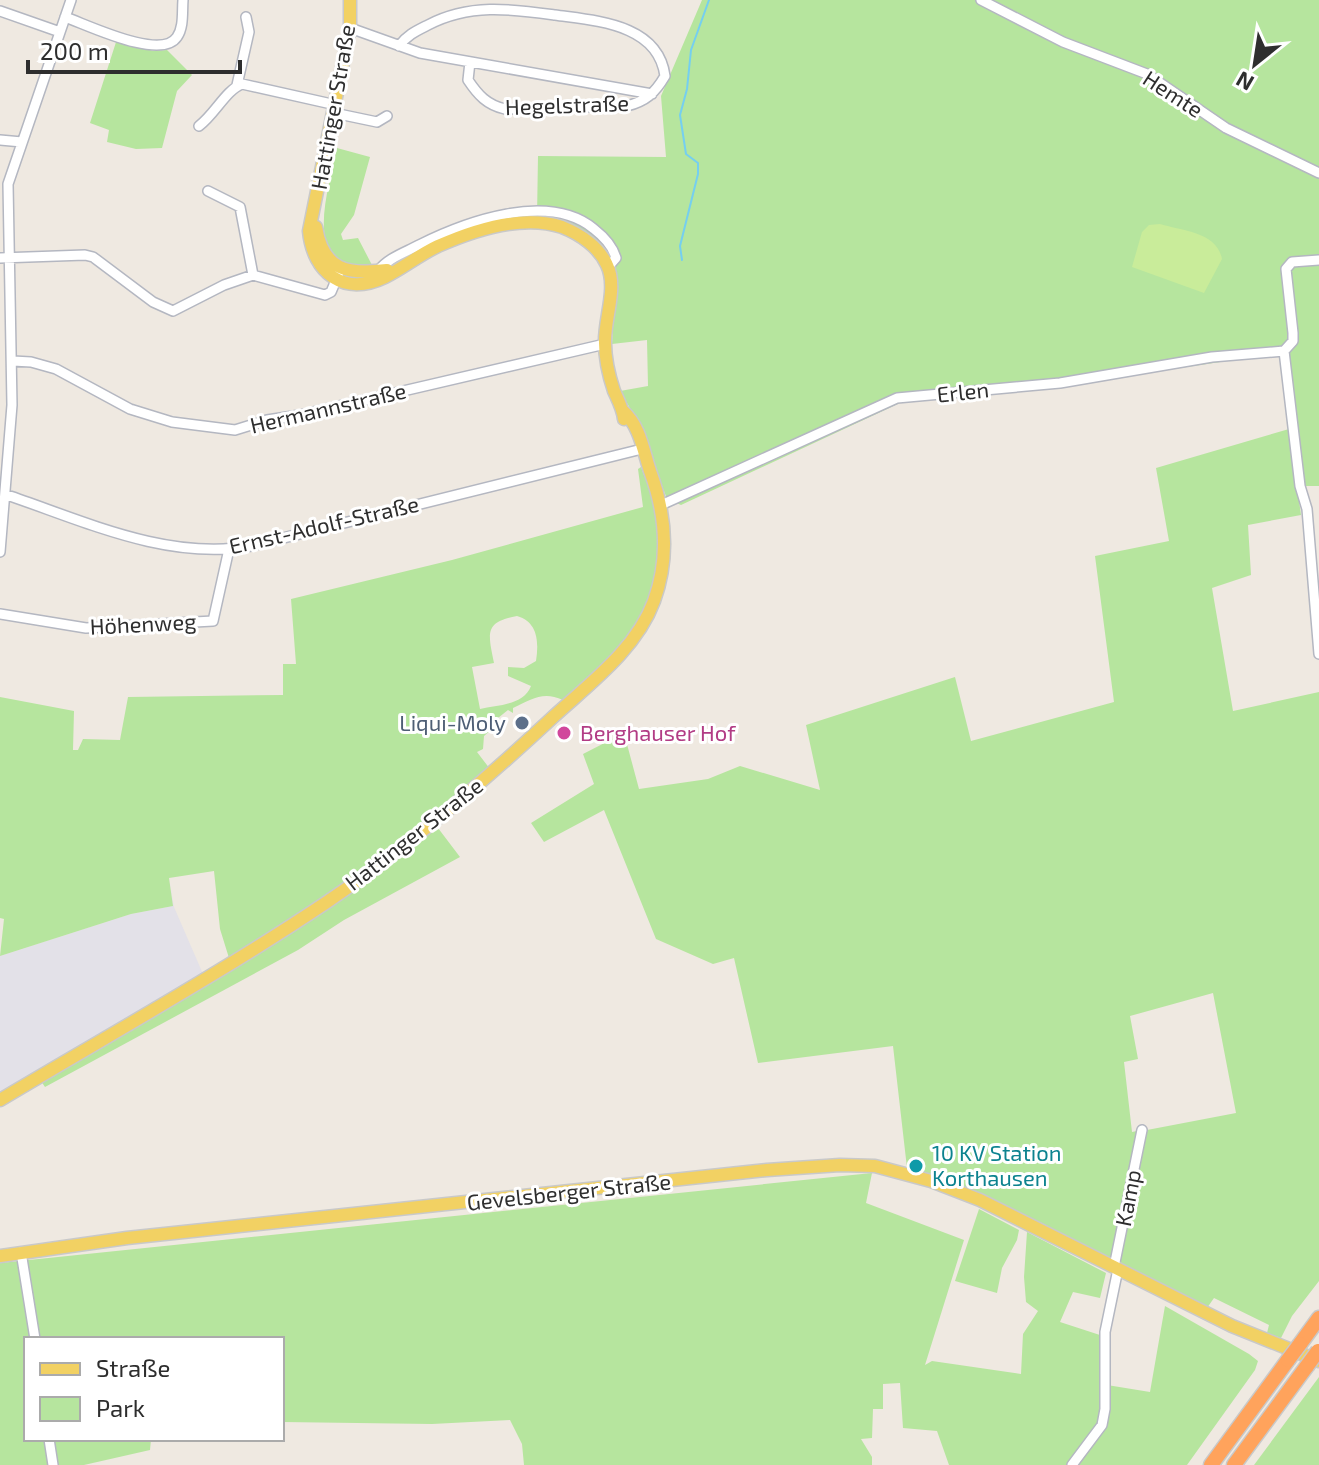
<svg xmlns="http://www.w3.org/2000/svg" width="1319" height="1465" font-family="'Exo 2',sans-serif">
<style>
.industrial{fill:#e3e1e8}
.green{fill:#b6e59e;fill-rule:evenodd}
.pitch{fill:#c9ec9a}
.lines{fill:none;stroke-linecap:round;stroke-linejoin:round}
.stream{stroke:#75cff0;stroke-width:2}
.minor-casing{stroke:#b4b7c1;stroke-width:12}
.major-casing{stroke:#c9c9c9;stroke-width:15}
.highway-casing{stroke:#c9c9c9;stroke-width:17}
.minor{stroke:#fff;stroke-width:9}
.major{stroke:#f2d163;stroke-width:12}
.highway{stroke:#ffa35c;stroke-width:14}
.highway-bridge-casing{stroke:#c9c9c9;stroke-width:17;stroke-linecap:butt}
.highway-bridge{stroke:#ffa35c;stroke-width:14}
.service-dot{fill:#5c6f8a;stroke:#fff;stroke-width:3}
.hotel-dot{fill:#d1479c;stroke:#fff;stroke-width:3}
.culture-dot{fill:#0f9aa8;stroke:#fff;stroke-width:3}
.labels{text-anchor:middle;stroke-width:6;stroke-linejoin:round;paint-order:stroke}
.street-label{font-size:22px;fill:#2e2e2e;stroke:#fff}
.service-label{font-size:22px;fill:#4e5e75;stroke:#fff;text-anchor:end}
.hotel-label{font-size:22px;fill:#b23c85;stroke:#fff;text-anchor:start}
.culture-label{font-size:22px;fill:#0d838f;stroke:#fff;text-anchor:start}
</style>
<rect width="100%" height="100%" fill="#efe9e1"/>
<path class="industrial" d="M 169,878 L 174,907 L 203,974 L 0,1096 L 0,956 L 131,914 L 173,906 Z"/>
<path class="green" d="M 702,0 L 1319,0 L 1319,486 L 1297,486 L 1301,515 L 1248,525 L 1251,575 L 1212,588 L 1233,711 L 1319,692 L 1319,1281 L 1292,1316 L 1281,1338 L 1267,1333 L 1269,1325 L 1214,1298 L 1207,1308 L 984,1197 L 940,1178 L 907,1168 L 893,1046 L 758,1063 L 734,958 L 713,964 L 656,939 L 604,810 L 544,842 L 531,823 L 594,784 L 583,754 L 624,733 L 639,789 L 708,779 L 740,766 L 820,790 L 806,725 L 955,677 L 971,741 L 1114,702 L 1095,556 L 1169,541 L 1156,468 L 1289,429 L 1281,353 L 1053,387 L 902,402 L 681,505 L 667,499 L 638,422 L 620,391 L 648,386 L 647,340 L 612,344 L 616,277 L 594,240 L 583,230 L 569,223 L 537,217 L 538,156 L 666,157 L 661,96 ZM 1213,993 L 1236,1113 L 1147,1130 L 1121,1252 L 1115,1241 L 1142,1130 L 1132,1132 L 1124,1062 L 1138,1059 L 1130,1016 Z
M 117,39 L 153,51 L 167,50 L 192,75 L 177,91 L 162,148 L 136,149 L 107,142 L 109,130 L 90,123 Z
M 337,148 L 370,157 L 354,215 L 341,234 L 343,240 L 358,238 L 373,267 C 299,274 328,192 337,148 Z
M 641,467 C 646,482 655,498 658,513 C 664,552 655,599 633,631 C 615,658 586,679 563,700 C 543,691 532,699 513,708 L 513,713 L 508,710 L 488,726 L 491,730 L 484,736 L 483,749 L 477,752 L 490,769 C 409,841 320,900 229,958 L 220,929 L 214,871 L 169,878 L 173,906 L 131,914 L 0,956 L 4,919 L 0,918 L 0,697 L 74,711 L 73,750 L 78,750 L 83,739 L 120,740 L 128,697 L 283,695 L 283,664 L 296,664 L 291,599 L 452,560 L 643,507 L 638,469 ZM 517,616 C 538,622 539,642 536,661 L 524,668 L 508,667 L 508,676 L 531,686 C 524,705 498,705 480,709 L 472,667 L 494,663 C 488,633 484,622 517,616 Z
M 438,828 L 460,857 L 344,920 L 298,950 L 45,1087 L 41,1081 L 327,909 Z
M 872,1173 L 866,1203 L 964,1240 L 925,1365 L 932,1361 L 1021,1374 L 1023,1334 L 1038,1311 L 1026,1302 L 1024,1277 L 1027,1232 L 1106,1273 L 1100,1298 L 1073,1292 L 1060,1322 L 1106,1337 L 1107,1385 L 1150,1392 L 1165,1306 L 1249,1354 L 1258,1361 L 1255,1370 L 1187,1465 L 949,1465 L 937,1431 L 903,1428 L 900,1383 L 883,1384 L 883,1409 L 873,1409 L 872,1438 L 861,1439 L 872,1457 L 872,1465 L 524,1465 L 522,1444 L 510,1420 L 432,1424 L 282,1422 L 282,1339 L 26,1339 L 26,1439 L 151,1439 L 150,1450 L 84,1465 L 0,1465 L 0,1263 Z
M 979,1209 L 1019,1230 L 1017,1240 L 1002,1268 L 997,1293 L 955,1281 Z
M 1319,1377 L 1319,1465 L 1254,1465 Z"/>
<path class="pitch" d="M 1160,224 C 1183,231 1217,232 1222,259 L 1204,293 L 1132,267 L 1142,232 L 1149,225 Z"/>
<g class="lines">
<path class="stream" d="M 682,260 L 680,246 L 698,174 L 698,163 L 686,154 L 680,115 L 687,89 L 691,50 L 709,0"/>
<g class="minor-casing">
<path id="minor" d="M 981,0 L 1063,42 L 1147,74 L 1226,128 L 1319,173
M 0,11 L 60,32
M 65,17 C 88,25 161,61 177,37 C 184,27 182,12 183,0
M 350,28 L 420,53 L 652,94
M 399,46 C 407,35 416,31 428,25 C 470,3 511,9 555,15 C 597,21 658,24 665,76 C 655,93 646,101 627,106 L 505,109 C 487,105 478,95 468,80 L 470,62
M 237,85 L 249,32 L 246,17
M 334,113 L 377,122 L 387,116
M 199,126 C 215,114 226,90 242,84 L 336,105
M 0,140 L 22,142
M 208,191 L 240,207 L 253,275
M 0,258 L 85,255 L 93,257 L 153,302 L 173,311 L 224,285 L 253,275 L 325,295 L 331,292 L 339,273
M 378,271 C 388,258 404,253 419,245 C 465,222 548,191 594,229 C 603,236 613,247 616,258 L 608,267
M 1284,351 L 1300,486 L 1307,509 L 1319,654
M 13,361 L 31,362 L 56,369 L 130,409 L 172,422 L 235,430 L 267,420 L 300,415 L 605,344
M 7,495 C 84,521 168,561 251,546 L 642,449
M 661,505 L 897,398 L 1060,383 L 1212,357 L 1284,351 L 1293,341 L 1293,333 L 1286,269 L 1292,262 L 1319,260
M 0,552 L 12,405 L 8,184 L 71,0
M 0,614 L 86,628 L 213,621 L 229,549
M 21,1252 L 35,1339
M 1114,1267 L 1142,1130
M 49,1439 L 53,1465
M 1072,1465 L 1102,1425 L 1105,1409 L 1105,1332 L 1118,1269"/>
</g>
<g class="major-casing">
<path id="major" d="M 350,0 L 350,28 L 309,231 C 313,273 344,297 385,277 C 403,268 419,255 438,246 C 474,230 523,214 562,227 C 580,234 599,247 607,265 C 618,288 604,319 605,343 C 605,359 609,376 614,391 C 618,400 623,409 624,419
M 316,227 C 323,271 348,275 387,270
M 0,1100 C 109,1035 221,973 327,902 C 407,848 481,784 552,718 C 589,684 636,650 654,601 C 670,557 666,514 650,471 C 643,450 640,426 623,411
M 0,1256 L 127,1238 L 767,1170 L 840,1165 L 875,1166 L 931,1181 L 980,1200 L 1232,1326 L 1319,1361"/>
</g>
<g class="highway-casing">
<path id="highway" d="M 1300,1344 L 1319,1318
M 1211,1465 L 1288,1360
M 1234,1465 L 1307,1366"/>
</g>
<use href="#minor" class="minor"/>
<use href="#major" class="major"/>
<use href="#highway" class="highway"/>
<g class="highway-bridge-casing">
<path id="highway-bridge" d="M 1288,1360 L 1300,1344
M 1307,1366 L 1318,1351"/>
</g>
<use href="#highway-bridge" class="highway-bridge"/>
</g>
<circle class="service-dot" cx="522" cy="723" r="8"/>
<circle class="hotel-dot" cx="564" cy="733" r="8"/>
<circle class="culture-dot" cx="916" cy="1166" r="8"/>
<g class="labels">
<g class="street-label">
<text transform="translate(1173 94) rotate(33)" y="8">Hemte</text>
<text transform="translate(567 105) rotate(-2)" y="8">Hegelstraße</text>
<text transform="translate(333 107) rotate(-80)" y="8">Hattinger Straße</text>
<text transform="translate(963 392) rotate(-6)" y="8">Erlen</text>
<text transform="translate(328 408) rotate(-13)" y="8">Hermannstraße</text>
<text transform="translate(324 525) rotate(-13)" y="8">Ernst-Adolf-Straße</text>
<text transform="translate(143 624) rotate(-3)" y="8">Höhenweg</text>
<text transform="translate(414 834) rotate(-38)" y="8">Hattinger Straße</text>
<text transform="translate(569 1192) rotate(-6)" y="8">Gevelsberger Straße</text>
<text transform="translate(1128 1198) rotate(-79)" y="8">Kamp</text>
</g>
<g class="service-label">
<text x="506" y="731">Liqui-Moly</text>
</g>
<g class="hotel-label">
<text x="580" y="741">Berghauser Hof</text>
</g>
<g class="culture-label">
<text x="932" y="1161">10 KV Station<tspan x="932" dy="25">Korthausen</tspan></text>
</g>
</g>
<rect x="24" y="1337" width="260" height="104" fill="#ffffff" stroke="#ababab" stroke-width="2"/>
<rect x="40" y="1363" width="40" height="12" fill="#f2d163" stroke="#ababab" stroke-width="2"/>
<text x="96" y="1377" font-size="24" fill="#2e2e2e">Straße</text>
<rect x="40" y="1397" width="40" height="24" fill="#b6e59e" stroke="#ababab" stroke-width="2"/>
<text x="96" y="1417" font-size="24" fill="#2e2e2e">Park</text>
<g transform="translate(1255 64) rotate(210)" stroke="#ffffff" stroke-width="6" paint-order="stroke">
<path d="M0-6L14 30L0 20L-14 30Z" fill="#2e2e2e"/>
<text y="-12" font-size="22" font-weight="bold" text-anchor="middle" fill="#2e2e2e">N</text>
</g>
<path d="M28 60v12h212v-12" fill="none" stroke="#2e2e2e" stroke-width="4"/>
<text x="40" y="60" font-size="24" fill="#2e2e2e" stroke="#ffffff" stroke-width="6" paint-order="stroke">200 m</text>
</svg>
